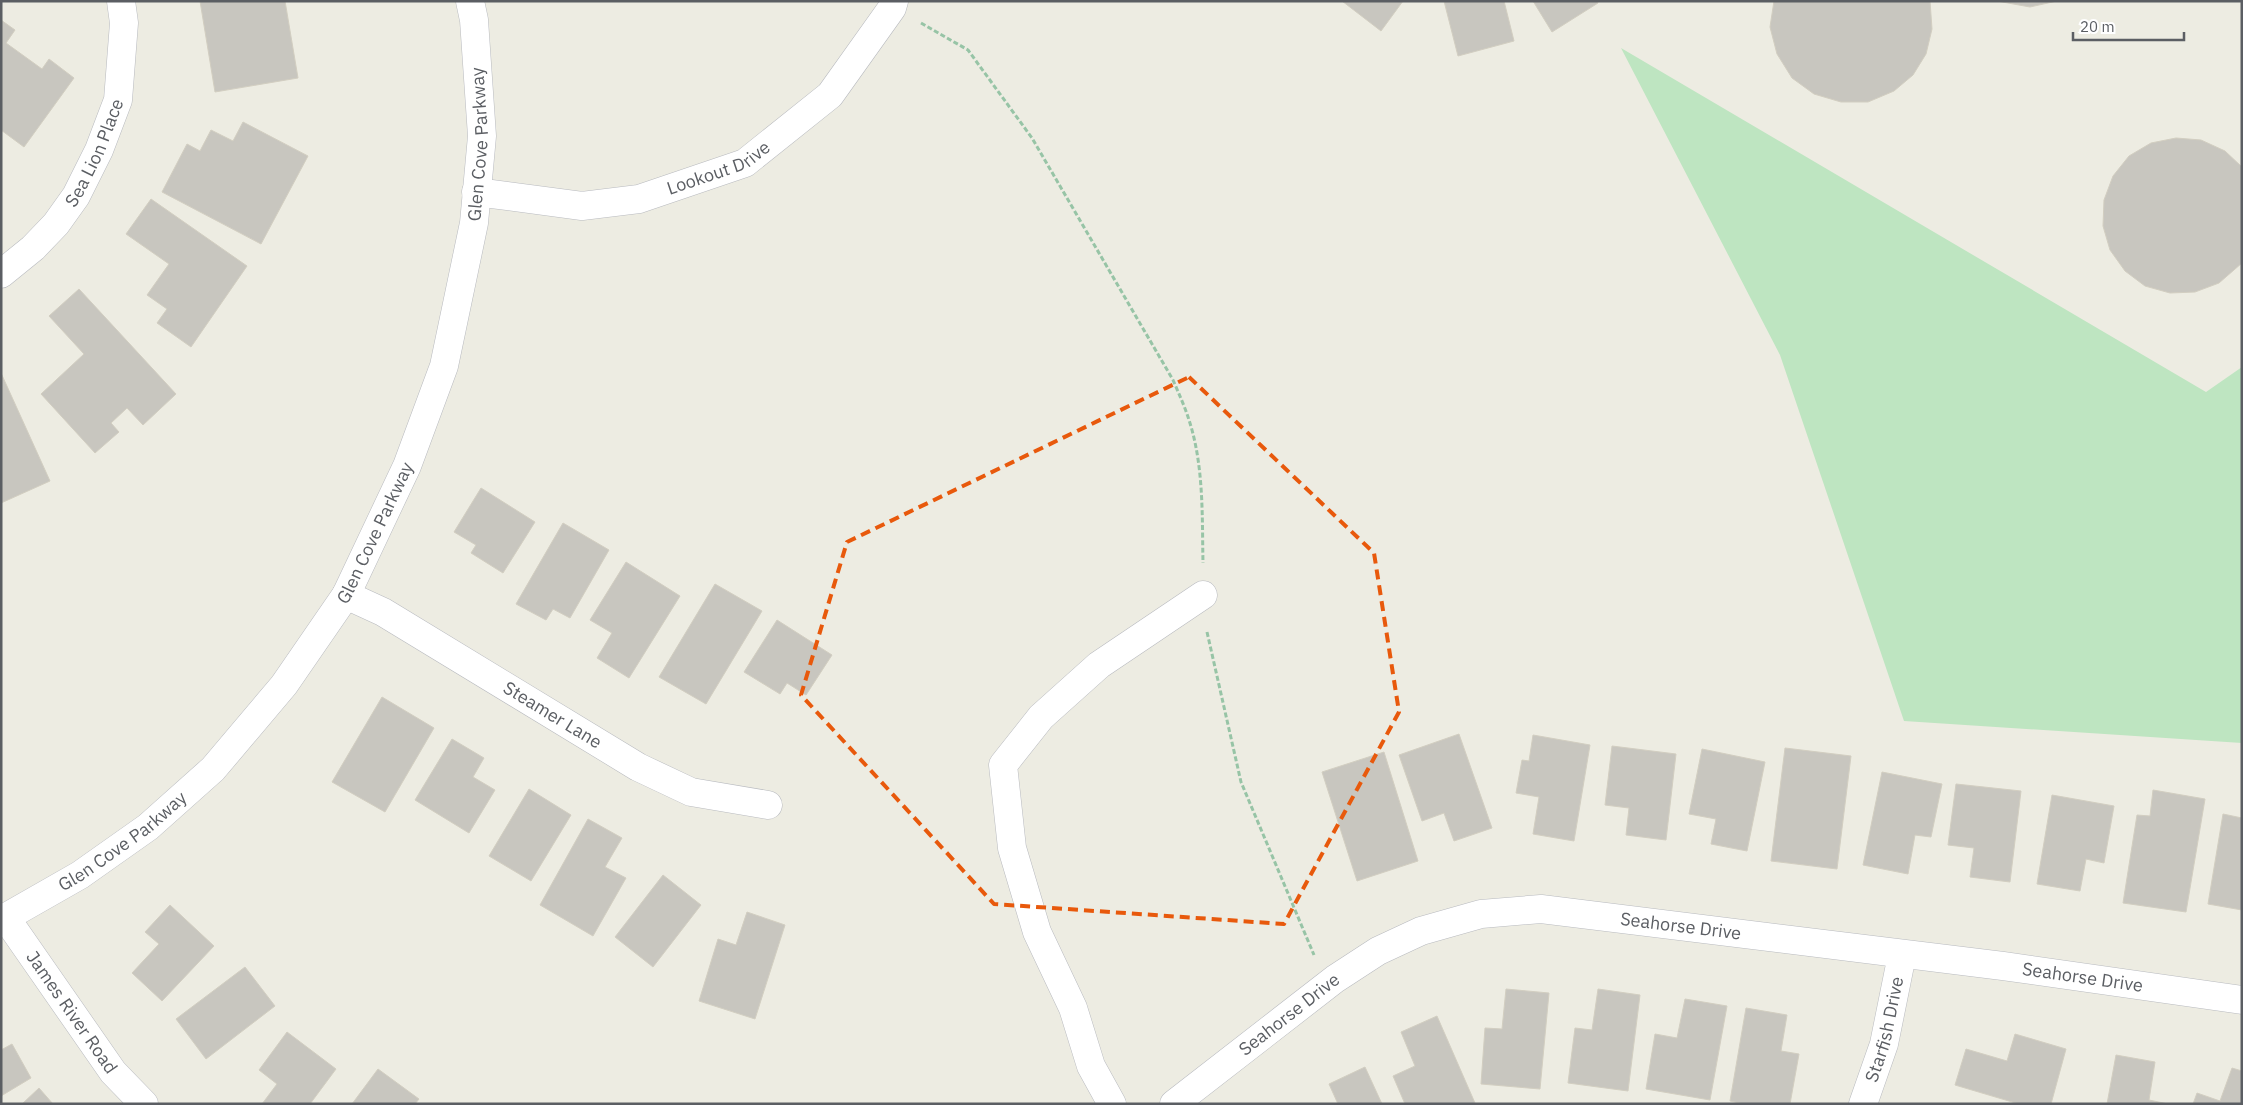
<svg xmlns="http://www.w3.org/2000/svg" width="2243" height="1105" font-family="'IBM Plex Sans',sans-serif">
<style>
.green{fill:#bee5c1}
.building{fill:#c8c6bf;stroke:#d2cec1}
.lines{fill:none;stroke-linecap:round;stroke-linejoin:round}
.minor-casing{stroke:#b8babf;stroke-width:29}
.path{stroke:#97c4a6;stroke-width:3;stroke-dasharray:5 2.5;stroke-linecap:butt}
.minor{stroke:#fff;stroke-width:28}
.marked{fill:none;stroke:#e8590c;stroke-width:4;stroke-dasharray:10 6;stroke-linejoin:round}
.labels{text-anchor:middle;stroke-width:4.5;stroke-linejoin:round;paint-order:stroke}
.street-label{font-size:18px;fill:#5b5e63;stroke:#fff}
</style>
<rect width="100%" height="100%" fill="#edece2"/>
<path class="green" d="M 1621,48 L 2206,392 L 2242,367 L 2242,743 L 1904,721 L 1780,355 Z"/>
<path class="building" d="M 200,1 L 285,1 L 298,78 L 215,92 Z
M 1342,1 L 1403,1 L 1381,31 Z
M 1444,1 L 1504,1 L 1514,41 L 1458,56 Z
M 1533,1 L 1597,1 L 1598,3 L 1552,32 Z
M 1774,1 L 1930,1 L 1932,29 L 1926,54 L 1913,75 L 1894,91 L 1868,102 L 1841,102 L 1814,94 L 1792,78 L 1777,54 L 1770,27 Z
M 1997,1 L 2057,1 L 2030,7 Z
M 1,20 L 15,30 L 6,43 L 42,69 L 49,59 L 74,78 L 24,147 L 1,130 Z
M 243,122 L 308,156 L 261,244 L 162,192 L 187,144 L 200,151 L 211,130 L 233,141 Z
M 2176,138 L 2201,140 L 2225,151 L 2242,167 L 2242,263 L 2219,283 L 2195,292 L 2170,293 L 2145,286 L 2125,271 L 2110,250 L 2103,226 L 2104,200 L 2113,176 L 2129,156 L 2151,143 Z
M 151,199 L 247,266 L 191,347 L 157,323 L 167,309 L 147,295 L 169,264 L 126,234 Z
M 79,289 L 176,394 L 143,425 L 127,408 L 111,423 L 119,432 L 95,453 L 41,394 L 84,354 L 49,316 Z
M 1,373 L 50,481 L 1,503 Z
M 481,488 L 535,522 L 503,573 L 471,553 L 476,545 L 454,532 Z
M 563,523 L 609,550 L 570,618 L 553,609 L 546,620 L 516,604 Z
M 626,562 L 680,596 L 629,678 L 597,658 L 612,633 L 590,620 Z
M 715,584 L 762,611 L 706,704 L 659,677 Z
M 777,620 L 832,655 L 806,695 L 787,683 L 780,694 L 744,672 Z
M 382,697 L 434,728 L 385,812 L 332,782 Z
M 1459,734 L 1492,828 L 1454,841 L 1444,813 L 1422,821 L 1399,755 Z
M 1533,735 L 1590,745 L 1574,841 L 1533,834 L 1539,797 L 1516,793 L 1522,760 L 1529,761 Z
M 452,739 L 484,758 L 473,777 L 495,790 L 469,833 L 415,800 Z
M 1612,746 L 1676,754 L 1666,840 L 1626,835 L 1629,808 L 1605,805 Z
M 1785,748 L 1851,756 L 1837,869 L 1771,861 Z
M 1702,749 L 1765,762 L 1747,851 L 1711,844 L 1716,819 L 1689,814 Z
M 1384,752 L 1418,861 L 1357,881 L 1322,772 Z
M 1882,772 L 1942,784 L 1931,837 L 1915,835 L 1908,874 L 1863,865 Z
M 1956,784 L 2021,791 L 2010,882 L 1970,877 L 1974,848 L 1948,845 Z
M 529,789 L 571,815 L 531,881 L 489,856 Z
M 2153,790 L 2205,799 L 2186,912 L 2123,903 L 2137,815 L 2150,816 Z
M 2052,795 L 2114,806 L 2104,863 L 2086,859 L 2080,891 L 2037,884 Z
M 2223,814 L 2242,818 L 2242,910 L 2208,904 Z
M 588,819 L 622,838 L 605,867 L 626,878 L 593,936 L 540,905 Z
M 663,875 L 701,905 L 653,967 L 615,937 Z
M 170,905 L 214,946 L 162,1001 L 132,973 L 159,944 L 145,932 Z
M 747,912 L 785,925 L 755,1019 L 699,1001 L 718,939 L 736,945 Z
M 245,967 L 275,1006 L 206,1059 L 176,1019 Z
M 1506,989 L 1549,993 L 1540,1089 L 1481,1084 L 1485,1028 L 1502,1029 Z
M 1598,989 L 1640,995 L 1628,1091 L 1568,1083 L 1575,1028 L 1592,1030 Z
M 1685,999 L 1727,1006 L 1710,1100 L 1646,1089 L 1655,1034 L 1677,1038 Z
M 1746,1008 L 1787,1015 L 1781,1051 L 1799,1054 L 1790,1104 L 1744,1104 L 1730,1101 Z
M 1437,1016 L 1475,1103 L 1474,1104 L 1405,1104 L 1393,1076 L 1415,1066 L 1401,1032 Z
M 287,1032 L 336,1069 L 310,1104 L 262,1104 L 277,1084 L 259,1070 Z
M 2015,1034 L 2066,1049 L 2051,1104 L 2019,1104 L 1955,1085 L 1966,1049 L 2007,1061 Z
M 12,1044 L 31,1078 L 1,1096 L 1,1050 Z
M 2116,1055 L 2155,1062 L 2149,1100 L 2168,1104 L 2107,1104 Z
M 1365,1067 L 1382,1104 L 1338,1104 L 1329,1084 Z
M 2232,1068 L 2242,1071 L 2242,1104 L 2193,1104 L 2197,1093 L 2220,1101 Z
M 378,1069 L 419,1099 L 415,1104 L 352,1104 Z
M 39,1088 L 53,1104 L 22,1104 Z"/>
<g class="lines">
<g class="minor-casing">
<g id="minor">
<path id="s1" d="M 476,192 L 582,206 L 639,199 L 745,163 L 830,95 L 892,8 L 894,1"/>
<path id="s2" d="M 1,274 L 33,248 L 56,224 L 76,196 L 99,150 L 118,100 L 124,23 L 121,1"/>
<path id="s3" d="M 346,595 L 383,612 L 638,767 L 691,792 L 768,805"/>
<path id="s4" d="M 6,918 L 113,1072 L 144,1104"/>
<path id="s5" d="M 1,920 L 80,875 L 148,827 L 213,769 L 284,685 L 346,595 L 407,466 L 444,366 L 474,223 L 482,136 L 474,20 L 470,1"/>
<path d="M 1112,1104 L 1091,1066 L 1073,1008 L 1037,932 L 1012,848 L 1003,765 L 1041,717 L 1099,665 L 1203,595"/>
<path id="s6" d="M 1174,1104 L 1335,979 L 1378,951 L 1421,931 L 1481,914 L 1541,909 L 2003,966 L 2242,1000"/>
<path id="s7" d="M 1863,1104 L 1884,1044 L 1902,955"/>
</g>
</g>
<path class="path" d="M 921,23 L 968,50 L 1032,138 L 1173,380 C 1179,394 1185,407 1189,420 C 1204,466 1202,516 1203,563
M 1207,632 L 1241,782 L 1314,955"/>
<use href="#minor" class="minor"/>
</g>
<path class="marked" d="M 1189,377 L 1374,553 L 1399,712 L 1284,924 L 994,904 L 801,695 L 847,542 Z"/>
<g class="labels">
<g class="street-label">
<text dy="6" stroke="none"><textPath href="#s5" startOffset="955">Glen Cove Parkway</textPath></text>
<text dy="6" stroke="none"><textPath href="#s2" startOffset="156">Sea Lion Place</textPath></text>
<text dy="6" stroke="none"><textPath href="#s1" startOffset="250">Lookout Drive</textPath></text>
<text dy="6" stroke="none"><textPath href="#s5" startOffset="549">Glen Cove Parkway</textPath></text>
<text dy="6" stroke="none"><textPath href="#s3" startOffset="239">Steamer Lane</textPath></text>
<text dy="6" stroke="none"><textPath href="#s5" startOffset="145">Glen Cove Parkway</textPath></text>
<text dy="6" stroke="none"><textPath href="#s6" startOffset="566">Seahorse Drive</textPath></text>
<text dy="6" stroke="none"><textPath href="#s6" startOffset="971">Seahorse Drive</textPath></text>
<text dy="6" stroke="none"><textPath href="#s4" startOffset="115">James River Road</textPath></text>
<text dy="6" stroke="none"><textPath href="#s6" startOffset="146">Seahorse Drive</textPath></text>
<text dy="6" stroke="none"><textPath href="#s7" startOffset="78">Starfish Drive</textPath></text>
</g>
</g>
<rect width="2243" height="1105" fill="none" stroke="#5b5e63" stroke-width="5"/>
<path d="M2073 32v8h111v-8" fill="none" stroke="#5b5e63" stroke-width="2.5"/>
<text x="2080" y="32" font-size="15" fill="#5b5e63" stroke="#ffffff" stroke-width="4" paint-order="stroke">20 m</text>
</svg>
